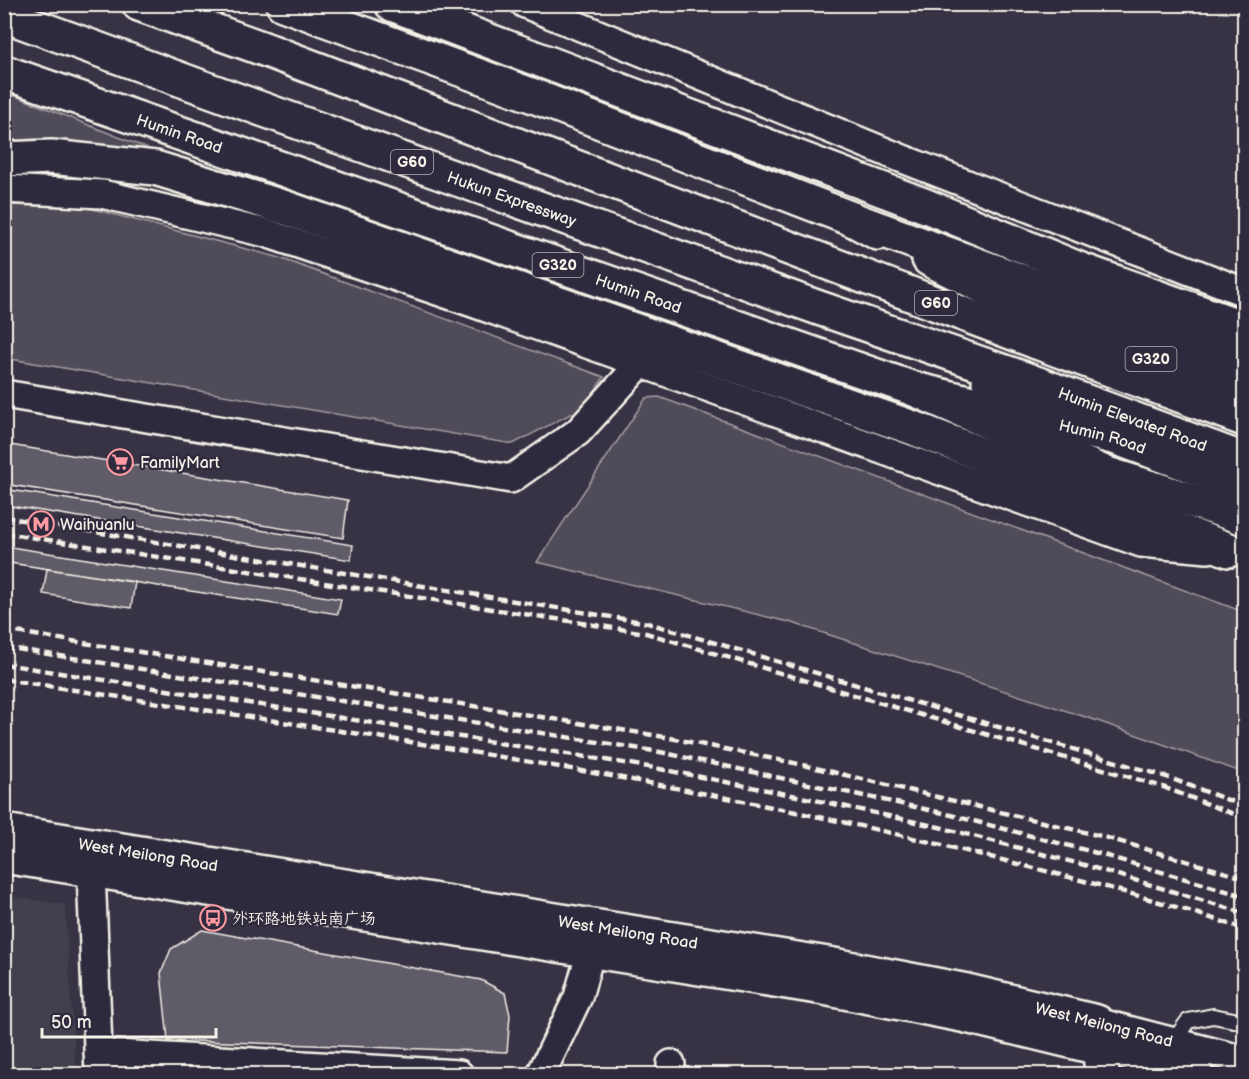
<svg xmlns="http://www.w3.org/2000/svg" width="1249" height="1079" font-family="'Balsamiq Sans','LXGW WenKai TC',sans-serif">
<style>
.built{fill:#433f4e}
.green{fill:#504b59;stroke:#a29ea0;stroke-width:1.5}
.building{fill:#5f5c67;stroke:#f4f1e8;stroke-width:1.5}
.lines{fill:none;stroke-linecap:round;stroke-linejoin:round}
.service-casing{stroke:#f4f1e8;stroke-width:18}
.minor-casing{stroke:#f4f1e8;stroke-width:32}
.tertiary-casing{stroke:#f4f1e8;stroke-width:38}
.trunk-casing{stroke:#f4f1e8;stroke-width:38}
.motorway-casing{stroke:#f4f1e8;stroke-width:38}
.service{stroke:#2f2a3d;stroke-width:14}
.minor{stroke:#2f2a3d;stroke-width:27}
.tertiary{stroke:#2f2a3d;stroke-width:33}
.trunk{stroke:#2f2a3d;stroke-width:33}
.motorway{stroke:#2f2a3d;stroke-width:33}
.rail{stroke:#f4f1e8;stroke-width:4.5;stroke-dasharray:9 4.5;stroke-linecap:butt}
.labels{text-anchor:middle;stroke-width:4.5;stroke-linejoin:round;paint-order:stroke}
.shield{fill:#2f2a3d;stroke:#b9b5b5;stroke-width:1.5}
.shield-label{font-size:15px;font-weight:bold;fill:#f4f1e8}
.street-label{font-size:16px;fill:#f4f1e8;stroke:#2f2a3d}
.poi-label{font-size:16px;fill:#f4f1e8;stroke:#2f2a3d;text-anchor:start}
</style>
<rect width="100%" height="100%" fill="#373244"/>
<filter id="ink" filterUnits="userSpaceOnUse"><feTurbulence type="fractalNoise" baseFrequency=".0167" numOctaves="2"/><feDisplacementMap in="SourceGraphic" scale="12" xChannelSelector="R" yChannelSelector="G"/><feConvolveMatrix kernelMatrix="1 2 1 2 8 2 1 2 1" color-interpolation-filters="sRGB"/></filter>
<g filter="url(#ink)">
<path class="built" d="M 5,895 L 65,905 L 76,1074 L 5,1074 Z"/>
<path class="green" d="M 5,92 L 18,97 L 164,155 L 36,139 L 5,141 Z
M 4,205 L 85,207 L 277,257 L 604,377 L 584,407 L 513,444 L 5,358 Z
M 659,397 L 1244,612 L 1244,773 L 1092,719 L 789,622 L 537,562 L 646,398 Z"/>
<path class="building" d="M 4,444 L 348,500 L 343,538 L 4,484 Z
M 4,489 L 353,545 L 351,560 L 4,505 Z
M 4,546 L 341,599 L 338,614 L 4,562 Z
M 47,569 L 135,582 L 131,608 L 43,594 Z
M 202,930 L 481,980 L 505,993 L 510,1015 L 507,1052 L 168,1040 L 161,973 L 171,949 Z"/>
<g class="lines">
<g class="service-casing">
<path id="service" d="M 1174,1040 L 1188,1021 L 1213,1016 L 1244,1022"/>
</g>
<g class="minor-casing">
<path id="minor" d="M 525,4 L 903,159 L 1244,292
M 4,189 L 102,194 L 266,233 L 473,303 L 1141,543 L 1208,549
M 4,394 L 511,479 L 578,432 L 641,363
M 91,870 L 99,1074
M 1097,1022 L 1244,1060
M 1099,1048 L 1199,1074
M 98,1053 L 459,1074
M 671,1064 L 671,1074
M 541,1074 L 578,997 L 591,951"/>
</g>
<g class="tertiary-casing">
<g id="tertiary">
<path id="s1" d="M 4,831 L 828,964 L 967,991 L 1097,1022 L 1102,1074"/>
<path d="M 4,856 L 824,988 L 962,1015 L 1099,1048"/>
</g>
</g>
<g class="trunk-casing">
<g id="trunk">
<path d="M 283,4 L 531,95 L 852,219 L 878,233"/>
<path id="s2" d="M 4,72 L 914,389 L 1117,438 L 1244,485"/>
<path d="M 929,259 L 1057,324 L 1244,394"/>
<path d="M 1037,342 L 1244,419"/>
<path id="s3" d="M 1022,378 L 1244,460"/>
<path d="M 1197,502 L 1244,518"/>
</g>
</g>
<g class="motorway-casing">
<g id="motorway">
<path d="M 139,4 L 264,49 L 1037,342"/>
<path d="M 392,4 L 926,206 L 1081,270 L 1244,328"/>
<path id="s4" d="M 4,15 L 256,107 L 819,308 L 1022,378"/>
<path d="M 4,159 L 51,157 L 155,168 L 286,208 L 916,429 L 1229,550"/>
<path d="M 852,219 L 1234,359"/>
<path d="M 1007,311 L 1057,324"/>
<path d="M 989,382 L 1117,438"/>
<path d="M 914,389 L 1107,474 L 1197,502"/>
</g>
</g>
<use href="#service" class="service"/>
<use href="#minor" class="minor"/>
<use href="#tertiary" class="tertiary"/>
<use href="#trunk" class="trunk"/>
<use href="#motorway" class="motorway"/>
<path class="rail" d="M 4,517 L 648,623 L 1167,777 L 1244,806
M 4,533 L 646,633 L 1163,787 L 1244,818
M 4,630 L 665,737 L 799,764 L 1101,836 L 1244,878
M 4,647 L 660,752 L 943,813 L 1093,852 L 1244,896
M 4,664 L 655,768 L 792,795 L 939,827 L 1088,866 L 1244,913
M 4,679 C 339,732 677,776 1006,861 C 1086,881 1166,902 1244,929"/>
</g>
</g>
<defs>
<g id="supermarket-ring" transform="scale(1.35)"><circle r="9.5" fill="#2f2a3d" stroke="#ff9aa2" stroke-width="1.5"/><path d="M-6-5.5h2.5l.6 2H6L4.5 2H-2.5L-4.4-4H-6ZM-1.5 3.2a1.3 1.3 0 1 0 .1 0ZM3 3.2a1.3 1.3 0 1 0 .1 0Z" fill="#ff9aa2"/></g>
<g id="metro-ring" transform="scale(1.35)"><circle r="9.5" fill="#2f2a3d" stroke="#ff9aa2" stroke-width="1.5"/><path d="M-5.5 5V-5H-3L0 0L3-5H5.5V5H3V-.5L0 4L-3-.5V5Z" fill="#ff9aa2"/></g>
<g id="bus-ring" transform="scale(1.35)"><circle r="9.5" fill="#2f2a3d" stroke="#ff9aa2" stroke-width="1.5"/><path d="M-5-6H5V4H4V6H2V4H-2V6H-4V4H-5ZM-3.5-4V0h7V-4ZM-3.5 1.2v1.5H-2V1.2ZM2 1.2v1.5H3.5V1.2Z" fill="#ff9aa2"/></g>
</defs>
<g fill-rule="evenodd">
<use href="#supermarket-ring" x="120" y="462"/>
<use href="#metro-ring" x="41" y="524"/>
<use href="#bus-ring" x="213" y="918"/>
</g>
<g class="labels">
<g class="shield">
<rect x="391" y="150" width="42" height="24" rx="4.5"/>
<rect x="532.5" y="253" width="51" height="24" rx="4.5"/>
<rect x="915" y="291" width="42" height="24" rx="4.5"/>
<rect x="1125.5" y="347" width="51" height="24" rx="4.5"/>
</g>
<g class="shield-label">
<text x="412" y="167">G60</text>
<text x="558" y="270">G320</text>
<text x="936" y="308">G60</text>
<text x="1151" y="364">G320</text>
</g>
<g class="street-label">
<text dy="6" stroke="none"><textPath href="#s2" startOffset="186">Humin Road</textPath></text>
<text dy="6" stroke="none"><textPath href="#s4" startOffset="540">Hukun Expressway</textPath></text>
<text dy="6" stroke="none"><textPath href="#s2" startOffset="672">Humin Road</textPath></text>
<text dy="6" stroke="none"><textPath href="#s3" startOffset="118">Humin Elevated Road</textPath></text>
<text dy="6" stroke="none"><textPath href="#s2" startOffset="1158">Humin Road</textPath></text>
<text dy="6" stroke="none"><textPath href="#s1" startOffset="146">West Meilong Road</textPath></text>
<text dy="6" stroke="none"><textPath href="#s1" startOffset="632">West Meilong Road</textPath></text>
<text transform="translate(1104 1024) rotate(14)" y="6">West Meilong Road</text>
</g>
<g class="poi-label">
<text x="140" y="468">FamilyMart</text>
<text x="60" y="530">Waihuanlu</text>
<text x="232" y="924">外环路地铁站南广场</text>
</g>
</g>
<rect width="1249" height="1079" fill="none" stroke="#2f2a3d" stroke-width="24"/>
<rect x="12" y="12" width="1225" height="1055" fill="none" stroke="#f4f1e8" stroke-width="2" filter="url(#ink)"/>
<path d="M42 1028v9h174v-9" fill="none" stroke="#f4f1e8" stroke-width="3"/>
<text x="51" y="1028" font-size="18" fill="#f4f1e8" stroke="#2f2a3d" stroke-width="4.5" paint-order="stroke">50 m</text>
</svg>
